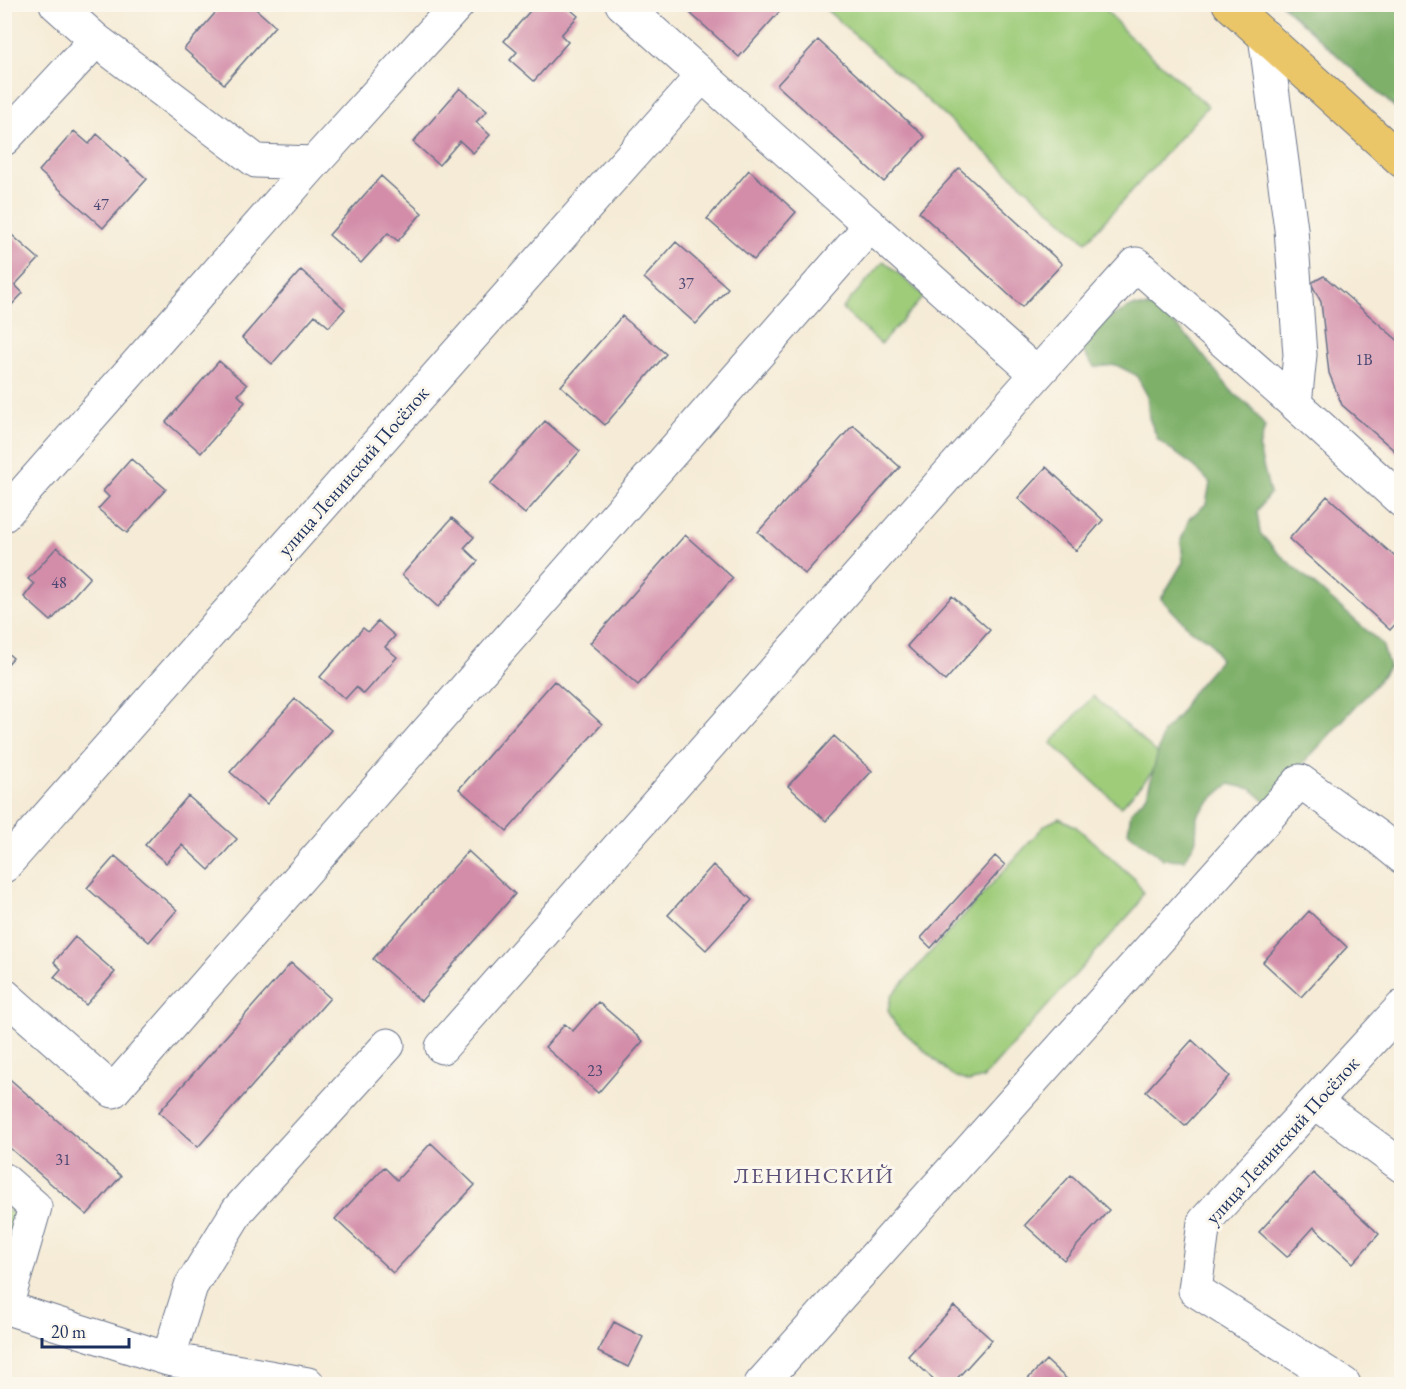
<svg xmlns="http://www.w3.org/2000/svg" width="1406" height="1389" font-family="'EB Garamond',serif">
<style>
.green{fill:#9ecc79;stroke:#5c7e6c;stroke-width:1.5}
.forest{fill:#7eb069;stroke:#4c7064;stroke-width:1.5}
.building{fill:#d38da9}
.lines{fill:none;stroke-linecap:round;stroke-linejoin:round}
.minor-casing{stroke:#677188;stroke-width:35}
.major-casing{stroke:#677188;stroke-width:35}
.minor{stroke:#fff;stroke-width:33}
.major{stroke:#ebc669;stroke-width:33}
.labels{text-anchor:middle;stroke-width:6;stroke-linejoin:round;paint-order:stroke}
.number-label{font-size:16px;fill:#494671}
.street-label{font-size:20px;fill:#1b2f5e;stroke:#fbf7ec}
.quarter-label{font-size:22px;letter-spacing:1.5px;fill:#5b5078;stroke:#fbf7ec}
</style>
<rect width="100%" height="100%" fill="#fbf7ec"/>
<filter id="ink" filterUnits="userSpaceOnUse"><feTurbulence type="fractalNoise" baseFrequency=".0167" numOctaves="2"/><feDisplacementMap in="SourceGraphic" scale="12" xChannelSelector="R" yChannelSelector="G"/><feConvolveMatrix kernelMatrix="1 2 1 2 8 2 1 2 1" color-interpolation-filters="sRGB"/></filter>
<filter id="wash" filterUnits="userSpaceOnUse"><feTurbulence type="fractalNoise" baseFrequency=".008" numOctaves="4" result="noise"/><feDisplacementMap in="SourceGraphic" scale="24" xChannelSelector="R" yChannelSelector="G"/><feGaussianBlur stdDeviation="1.35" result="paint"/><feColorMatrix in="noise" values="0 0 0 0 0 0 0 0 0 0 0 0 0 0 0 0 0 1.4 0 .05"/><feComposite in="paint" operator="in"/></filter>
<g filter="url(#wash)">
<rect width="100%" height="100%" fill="#f5ebd6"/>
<path class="green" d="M 821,5 L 1102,5 L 1126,33 L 1208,106 L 1086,242 Z
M 884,261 L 924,296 L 881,344 L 842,309 Z
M 1093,696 L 1164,759 L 1121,807 L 1051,743 Z
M 1059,818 L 1075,826 L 1135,879 L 1143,892 L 1137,906 L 983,1078 L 969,1082 L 953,1076 L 895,1024 L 888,1010 L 891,996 L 1045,825 Z
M 5,1206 L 17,1218 L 5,1266 Z"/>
<path class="forest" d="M 1282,5 L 1401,5 L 1401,113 Z
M 1133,306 L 1156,308 L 1190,339 L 1233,393 L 1251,407 L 1265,427 L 1259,449 L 1270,493 L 1257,511 L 1260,533 L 1276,551 L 1382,644 L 1389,666 L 1376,684 L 1267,803 L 1251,789 L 1229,784 L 1212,799 L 1197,816 L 1196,840 L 1185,860 L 1163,859 L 1128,832 L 1131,812 L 1147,795 L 1163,732 L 1179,715 L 1190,695 L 1220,660 L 1210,641 L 1191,630 L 1161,599 L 1183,562 L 1181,540 L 1189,519 L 1206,504 L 1210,483 L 1195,467 L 1158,440 L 1149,418 L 1147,395 L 1136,375 L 1116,365 L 1094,367 L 1082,350 L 1087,328 Z"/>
<g id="blocks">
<path class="building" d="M 223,4 L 250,4 L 275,26 L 224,84 L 184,49 Z
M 536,4 L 564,4 L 578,16 L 561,35 L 568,42 L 534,81 L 510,60 L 517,52 L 504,41 Z
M 680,4 L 773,4 L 780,11 L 739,57 Z
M 818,40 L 925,137 L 884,182 L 777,85 Z
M 460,88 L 487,111 L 476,122 L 490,135 L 473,153 L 460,141 L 439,165 L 413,142 Z
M 74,131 L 89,144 L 97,134 L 147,179 L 103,228 L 39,171 Z
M 959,168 L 1062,264 L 1022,307 L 919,212 Z
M 749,170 L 796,212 L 754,260 L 707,219 Z
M 381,176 L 422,213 L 398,241 L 388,233 L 361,263 L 329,235 Z
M 4,228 L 39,259 L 15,285 L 23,293 L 4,313 Z
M 676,242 L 728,288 L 696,324 L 644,278 Z
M 301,270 L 345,309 L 329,327 L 315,315 L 272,364 L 242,338 Z
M 1324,276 L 1402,344 L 1402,457 L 1342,405 L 1329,373 L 1321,302 L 1311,283 Z
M 622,316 L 666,354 L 605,425 L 561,386 Z
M 219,361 L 247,385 L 238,395 L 245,402 L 201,453 L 166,422 Z
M 545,421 L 580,451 L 525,514 L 490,484 Z
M 853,425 L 900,467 L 805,574 L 758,532 Z
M 131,459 L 166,489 L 127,533 L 98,509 L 109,497 L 103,491 Z
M 1046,467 L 1103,520 L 1076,551 L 1018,498 Z
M 1327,496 L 1402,563 L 1402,617 L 1390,630 L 1289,539 Z
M 452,518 L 474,537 L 464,548 L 478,561 L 438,607 L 402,575 Z
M 685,535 L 733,578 L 638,685 L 590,643 Z
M 57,547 L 90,577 L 51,621 L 24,597 L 34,584 L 28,579 Z
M 952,596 L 990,630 L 945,681 L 907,646 Z
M 378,621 L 395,636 L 385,647 L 397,657 L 364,694 L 356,687 L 345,699 L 320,677 L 363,628 L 368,632 Z
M 4,650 L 13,658 L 4,668 Z
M 554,681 L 602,724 L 507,831 L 459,789 Z
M 295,699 L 331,730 L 267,804 L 230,772 Z
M 834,736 L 872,771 L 826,821 L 788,786 Z
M 188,796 L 237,839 L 209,870 L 182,845 L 166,863 L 145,845 Z
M 468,851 L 515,894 L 421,1001 L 373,959 Z
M 115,856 L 177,910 L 149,942 L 87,888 Z
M 995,856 L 1005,865 L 931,948 L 921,938 Z
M 713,865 L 752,900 L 706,950 L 668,915 Z
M 1309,911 L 1347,947 L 1301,997 L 1263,962 Z
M 75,937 L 115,972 L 86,1005 L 54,977 L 61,969 L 54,962 Z
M 291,963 L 330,998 L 198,1147 L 159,1112 Z
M 598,1002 L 643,1041 L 598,1093 L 545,1047 L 565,1024 L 573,1031 Z
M 1192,1040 L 1230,1076 L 1185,1126 L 1146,1091 Z
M 4,1074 L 121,1176 L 87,1215 L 4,1143 Z
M 431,1143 L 475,1185 L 393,1273 L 335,1219 L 384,1167 L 397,1180 Z
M 1313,1173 L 1379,1234 L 1353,1263 L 1314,1227 L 1287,1257 L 1259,1232 Z
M 1071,1175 L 1109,1210 L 1064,1260 L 1025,1225 Z
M 954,1306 L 992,1340 L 952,1384 L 939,1384 L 908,1356 Z
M 614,1322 L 643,1337 L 628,1367 L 598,1352 Z
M 1046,1360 L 1072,1384 L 1023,1384 Z"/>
</g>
</g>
<g filter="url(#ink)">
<use href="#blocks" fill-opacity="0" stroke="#677188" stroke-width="1.5"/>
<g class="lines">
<g class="minor-casing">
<path id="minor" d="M 56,4 L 96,40 L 256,161 L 314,163
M 622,4 L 1037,374
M 1265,36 L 1291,229 L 1300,355 L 1295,404 L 1402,501
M 4,139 L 96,40
M 4,515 L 314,163 L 458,4
M 4,866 L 702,76
M 4,995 L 113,1091 L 870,226
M 442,1047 L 1037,374 L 1136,264 L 1295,404
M 1315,1102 L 1402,1166
M 4,1180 L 35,1207 L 6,1307
M 4,1307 L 168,1359 L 308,1384
M 168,1359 L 191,1286 L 238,1210 L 388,1045
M 761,1384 L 1300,781 L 1379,838 L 1402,857
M 1344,1384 L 1195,1290 L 1204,1222 L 1402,1007"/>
</g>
<g class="major-casing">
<path id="major" d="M 1229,4 L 1402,161"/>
</g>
<use href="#minor" class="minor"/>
<use href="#major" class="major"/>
</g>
</g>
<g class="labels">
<g class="number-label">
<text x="101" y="210">47</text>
<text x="686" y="289">37</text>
<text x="1364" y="365">1В</text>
<text x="59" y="588">48</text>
<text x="595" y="1076">23</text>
<text x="63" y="1165">31</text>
</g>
<g class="street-label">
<text transform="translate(353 471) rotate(-49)" y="7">улица Ленинский Посёлок</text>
<text transform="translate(1282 1140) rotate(-48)" y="7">улица Ленинский Посёлок</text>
</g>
<g class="quarter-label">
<text x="814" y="1183">ЛЕНИНСКИЙ</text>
</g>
</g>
<rect width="1406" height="1389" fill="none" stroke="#fbf7ec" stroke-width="24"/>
<path d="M42 1338v9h87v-9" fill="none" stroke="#1b2f5e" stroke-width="3"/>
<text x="51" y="1338" font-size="18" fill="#1b2f5e" stroke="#fbf7ec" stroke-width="4.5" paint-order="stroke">20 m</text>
</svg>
